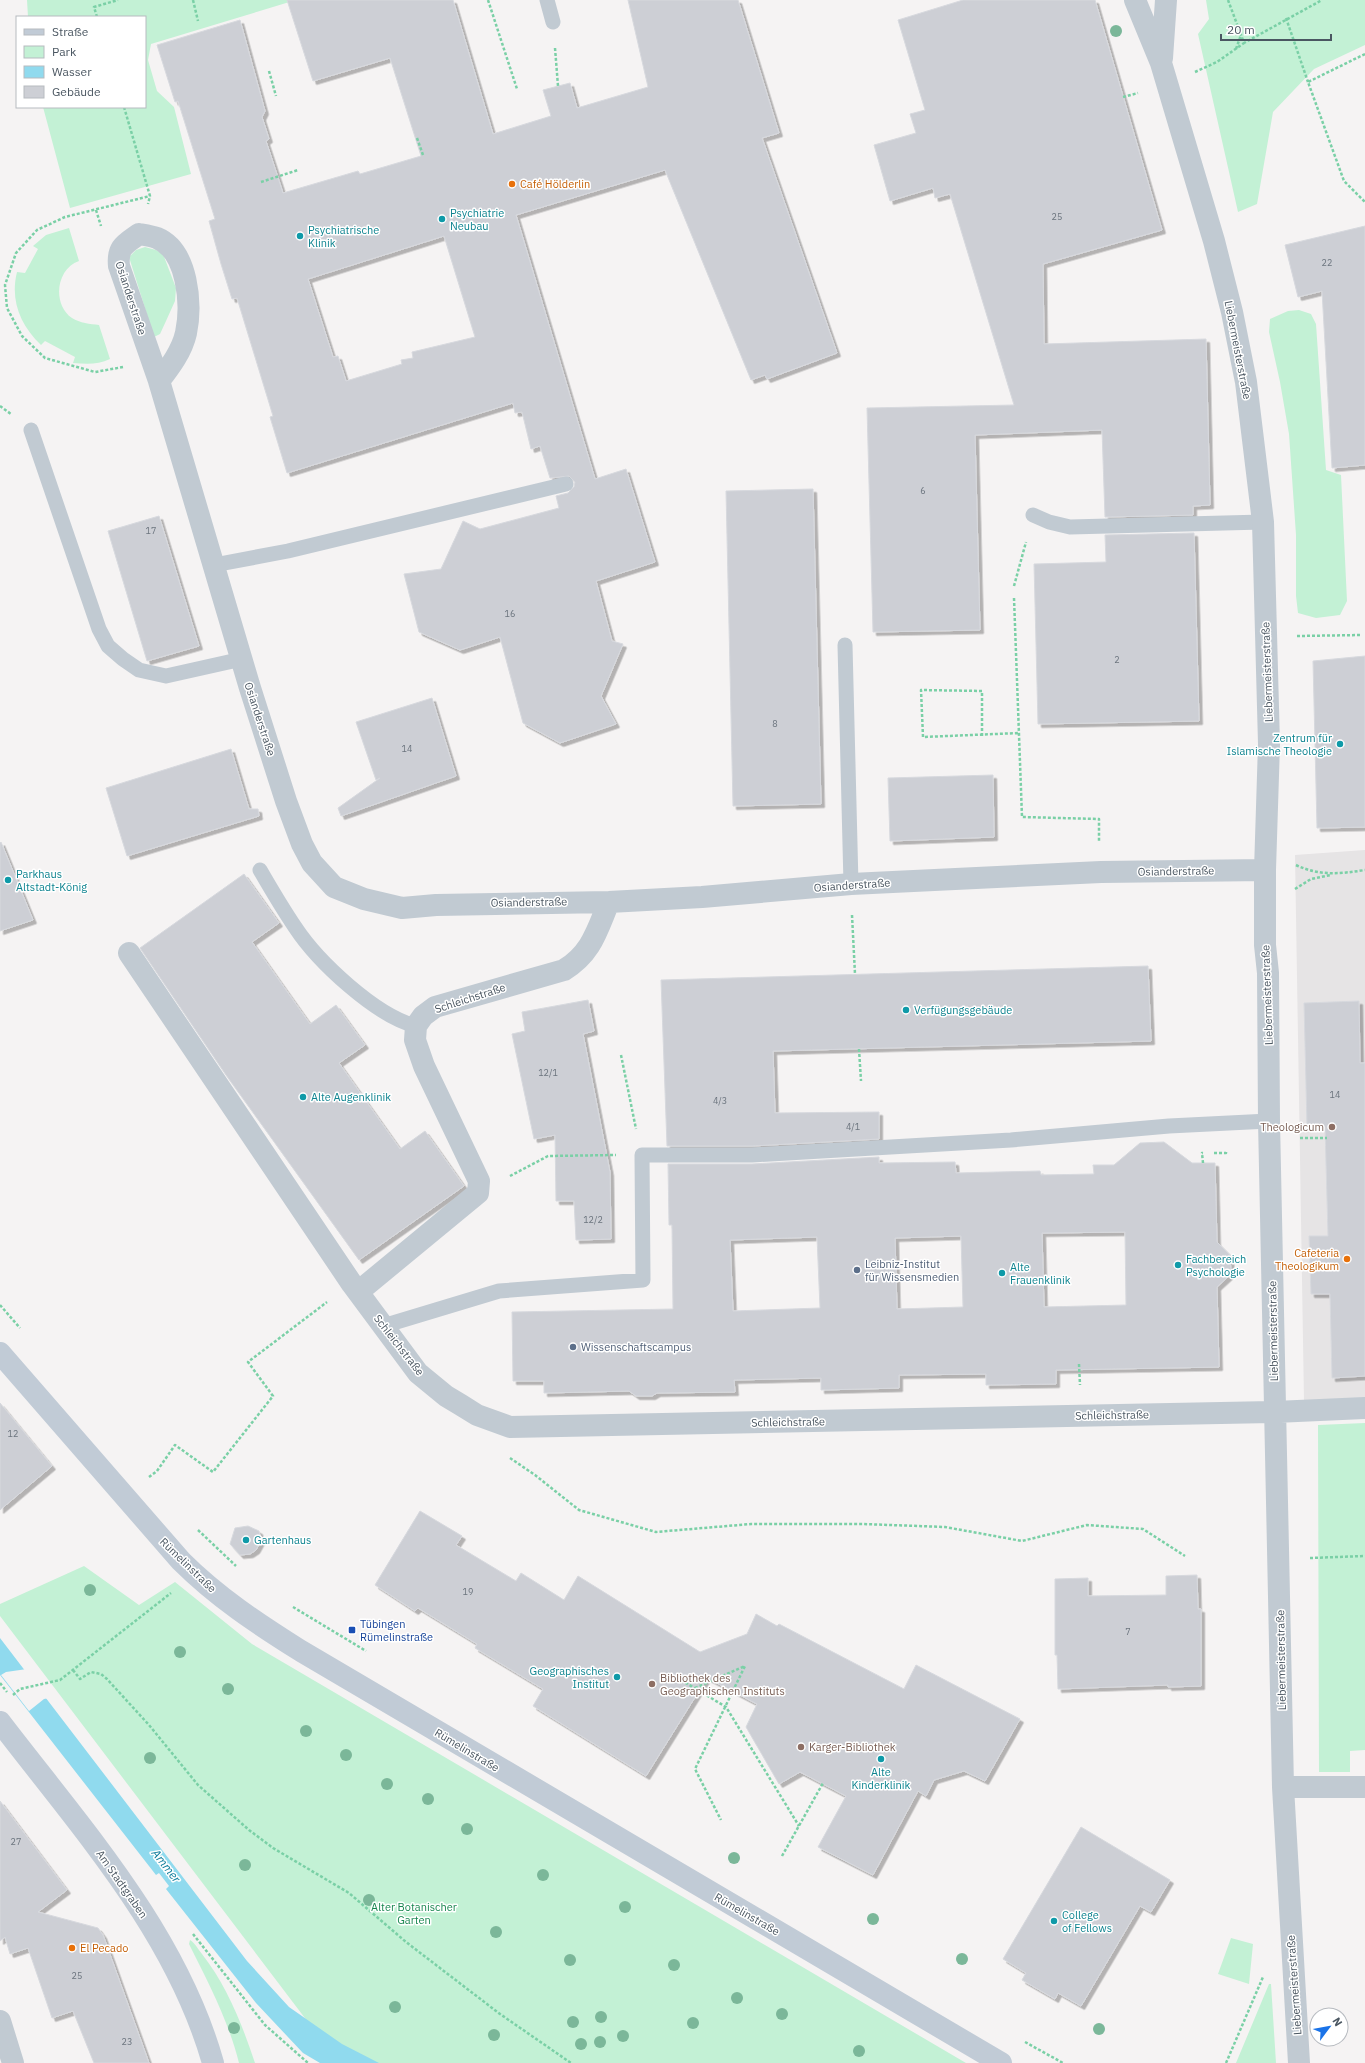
<svg xmlns="http://www.w3.org/2000/svg" width="1365" height="2063" font-family="'IBM Plex Sans',sans-serif">
<style>
.education{fill:#e6e4e5}
.green{fill:#c3f1d5}
.water{fill:#90daee}
.pier{fill:#f5f3f3}
.building{fill:#cdcfd5;stroke:#d7d9de;fill-rule:evenodd;filter:url(#shadow)}
.lines{fill:none;stroke-linecap:round;stroke-linejoin:round}
.path{stroke:#7ad0a6;stroke-width:2.5;stroke-dasharray:3 2;stroke-linecap:butt}
.service{stroke:#c1cad2;stroke-width:15}
.minor{stroke:#c1cad2;stroke-width:22}
.secondary{stroke:#c1cbd6;stroke-width:22}
.tree{fill:#7bb799}
.food-dot{fill:#e8710a;stroke:#fff;stroke-width:1.5}
.culture-dot{fill:#0f9aa8;stroke:#fff;stroke-width:1.5}
.education-dot{fill:#8d6e63;stroke:#fff;stroke-width:1.5}
.service-dot{fill:#5c6f8a;stroke:#fff;stroke-width:1.5}
.transit-dot{fill:#1a4fb4;stroke:#fff;stroke-width:1.5}
.labels{text-anchor:middle;stroke-width:3;stroke-linejoin:round;paint-order:stroke}
.number-label{font-size:9px;fill:#6b747e}
.food-label{font-size:11px;fill:#c56008;stroke:#fff;text-anchor:start}
.culture-label{font-size:11px;fill:#0d838f;stroke:#fff;text-anchor:start}
.street-label{font-size:11px;fill:#4a5661;stroke:#fff}
.education-label{font-size:11px;fill:#785e54;stroke:#fff;text-anchor:start}
.service-label{font-size:11px;fill:#4e5e75;stroke:#fff;text-anchor:start}
.transit-label{font-size:11px;fill:#164399;stroke:#fff;text-anchor:start}
.park-label{font-size:11px;fill:#17864f;stroke:#fff}
.water-label{font-size:12px;font-style:italic;fill:#0c7c9b;stroke:#fff}
</style>
<defs>
<filter id="shadow"><feDropShadow dx="3.5" dy="3.5" stdDeviation="0" flood-color="#0004"/></filter>
</defs>
<rect width="100%" height="100%" fill="#f5f3f3"/>
<path class="education" d="M 1365,850 L 1365,1398 L 1304,1401 L 1295,855 Z"/>
<path class="green" d="M 27,0 L 296,0 L 151,44 L 148,60 L 157,91 L 174,107 L 191,174 L 70,208 L 43,107 L 145,107 L 145,17 L 28,17 Z
M 1206,0 L 1365,0 L 1365,45 L 1314,69 L 1273,112 L 1257,204 L 1238,212 L 1198,34 L 1209,19 Z
M 69,228 L 79,261 C 56,269 52,304 72,318 C 80,323 90,324 99,325 L 110,359 C 98,365 86,364 73,363 L 75,357 L 45,341 L 41,345 C 20,325 10,300 17,272 L 25,273 L 38,249 L 33,246 L 46,235 Z
M 145,247 L 156,250 L 163,254 L 176,288 L 175,301 L 166,321 L 160,334 L 154,337 L 129,257 L 136,250 Z
M 1299,310 L 1311,314 L 1316,324 L 1326,470 L 1341,475 L 1347,601 L 1340,615 L 1316,618 L 1298,613 L 1296,596 L 1296,535 L 1289,434 L 1280,382 L 1269,332 L 1270,319 L 1288,311 Z
M 1365,1423 L 1365,1750 L 1350,1751 L 1350,1772 L 1319,1772 L 1318,1425 Z
M 84,1566 L 139,1605 L 175,1582 L 252,1644 L 966,2063 L 339,2063 L 0,1616 L 0,1604 Z
M 1231,1938 L 1253,1944 L 1249,1984 L 1218,1974 Z
M 190,1940 C 195,1943 198,1949 202,1954 C 227,1986 242,2024 255,2063 L 239,2063 C 229,2022 208,1982 189,1944 Z
M 1269,1984 L 1271,1984 L 1276,2063 L 1236,2063 Z"/>
<path class="water" d="M 0,1638 L 247,1961 L 289,2007 L 342,2044 L 379,2063 L 320,2063 L 303,2053 L 256,2003 L 166,1889 L 169,1886 L 159,1873 L 156,1875 L 0,1675 Z"/>
<path class="pier" d="M 27,1669 L 49,1698 L 44,1699 L 29,1711 L 1,1675 L 6,1672 Z"/>
<path class="building" d="M 287,0 L 453,0 L 493,134 L 551,116 L 543,90 L 570,83 L 577,108 L 648,87 L 628,0 L 738,0 L 779,133 L 762,138 L 837,353 L 767,379 L 765,375 L 751,380 L 665,170 L 516,215 L 595,479 L 626,469 L 655,562 L 596,581 L 612,641 L 623,644 L 601,696 L 616,724 L 560,743 L 523,723 L 500,637 L 460,650 L 419,632 L 404,574 L 441,569 L 463,521 L 480,529 L 559,508 L 556,496 L 568,493 L 574,487 L 575,482 L 569,476 L 550,478 L 540,446 L 531,449 L 522,412 L 515,413 L 513,403 L 287,473 L 270,417 L 273,416 L 237,298 L 232,299 L 221,264 L 209,221 L 215,219 L 178,101 L 175,102 L 157,45 L 240,20 L 265,111 L 262,117 L 269,139 L 266,141 L 283,193 L 358,171 L 360,174 L 421,156 L 390,58 L 313,81 ZM 444,236 L 475,337 L 412,352 L 413,358 L 401,360 L 402,364 L 346,381 L 338,356 L 333,357 L 308,279 Z
M 963,0 L 1095,0 L 1162,230 L 1043,264 L 1044,344 L 1206,339 L 1210,505 L 1193,506 L 1193,515 L 1105,517 L 1102,430 L 975,435 L 980,630 L 873,632 L 867,408 L 1014,405 L 950,194 L 935,198 L 933,188 L 890,201 L 874,145 L 916,133 L 910,114 L 925,110 L 898,20 Z
M 1365,226 L 1365,465 L 1332,468 L 1322,291 L 1298,297 L 1285,245 Z
M 813,489 L 821,804 L 733,806 L 726,491 Z
M 159,516 L 199,646 L 147,661 L 108,531 Z
M 1194,533 L 1199,721 L 1038,724 L 1034,564 L 1106,562 L 1105,535 Z
M 1365,656 L 1365,827 L 1317,828 L 1313,661 Z
M 432,698 L 456,776 L 341,816 L 338,808 L 380,778 L 376,780 L 356,722 Z
M 231,749 L 249,809 L 258,809 L 259,816 L 127,856 L 106,788 Z
M 993,775 L 994,837 L 890,841 L 888,778 Z
M 1,842 L 33,920 L 0,931 L 0,843 Z
M 244,874 L 279,923 L 252,942 L 310,1024 L 336,1005 L 365,1045 L 339,1063 L 400,1149 L 425,1131 L 464,1186 L 359,1260 L 226,1075 L 140,948 Z
M 1148,966 L 1151,1041 L 773,1051 L 775,1113 L 879,1112 L 879,1139 L 752,1146 L 667,1146 L 661,980 Z
M 588,1000 L 594,1031 L 583,1034 L 610,1172 L 611,1239 L 576,1240 L 574,1201 L 556,1201 L 555,1135 L 534,1139 L 512,1034 L 525,1031 L 522,1012 Z
M 1359,1001 L 1360,1063 L 1365,1063 L 1365,1376 L 1332,1378 L 1330,1294 L 1311,1294 L 1309,1236 L 1328,1236 L 1325,1127 L 1307,1127 L 1304,1003 Z
M 1164,1142 L 1192,1163 L 1215,1163 L 1217,1242 L 1230,1255 L 1231,1274 L 1217,1287 L 1219,1367 L 1056,1370 L 1056,1384 L 986,1385 L 986,1374 L 899,1375 L 899,1388 L 821,1390 L 821,1378 L 734,1380 L 735,1392 L 657,1393 L 652,1396 L 636,1396 L 629,1391 L 544,1393 L 544,1381 L 513,1381 L 512,1312 L 673,1309 L 672,1225 L 669,1225 L 668,1164 L 752,1164 L 879,1157 L 879,1163 L 955,1162 L 956,1173 L 1040,1171 L 1041,1175 L 1094,1174 L 1093,1165 L 1114,1165 L 1140,1143 ZM 1125,1232 L 1126,1305 L 1044,1307 L 1042,1233 ZM 961,1236 L 963,1307 L 897,1309 L 895,1238 ZM 817,1237 L 820,1308 L 733,1311 L 730,1240 Z
M 0,1403 L 52,1466 L 0,1510 Z
M 420,1511 L 462,1536 L 456,1545 L 516,1581 L 521,1573 L 564,1600 L 578,1576 L 700,1652 L 747,1634 L 756,1614 L 777,1626 L 779,1624 L 904,1689 L 916,1665 L 1020,1719 L 985,1781 L 964,1771 L 934,1780 L 926,1796 L 918,1791 L 873,1875 L 818,1847 L 846,1796 L 800,1772 L 779,1784 L 746,1727 L 757,1704 L 707,1678 L 646,1776 L 533,1706 L 543,1689 L 475,1648 L 477,1644 L 418,1608 L 415,1611 L 375,1585 Z
M 248,1526 L 259,1531 L 261,1541 L 256,1550 L 250,1554 L 240,1555 L 230,1544 L 235,1528 Z
M 1197,1575 L 1198,1609 L 1201,1609 L 1201,1686 L 1168,1687 L 1168,1685 L 1058,1689 L 1057,1655 L 1055,1655 L 1055,1579 L 1088,1578 L 1088,1596 L 1166,1595 L 1166,1576 Z
M 0,1801 L 67,1890 L 38,1912 L 98,1928 L 103,1935 L 149,2063 L 94,2063 L 73,2011 L 52,2018 L 28,1948 L 10,1954 L 5,1937 L 0,1941 Z
M 1081,1827 L 1170,1880 L 1151,1912 L 1140,1906 L 1081,2006 L 1058,1993 L 1055,1999 L 1022,1980 L 1026,1973 L 1003,1959 Z"/>
<g class="lines">
<path class="path" d="M 193,0 L 198,21
M 488,0 L 517,89
M 1228,0 L 1244,43 L 1322,0
M 97,17 L 94,7 L 118,0
M 1286,18 L 1308,82
M 555,48 L 558,86
M 1236,49 L 1241,35
M 1365,54 L 1308,82 L 1344,181 L 1365,202
M 269,71 L 276,96
M 1195,72 L 1217,62 L 1244,43
M 1123,97 L 1138,93
M 124,107 L 150,196 L 148,204
M 417,138 L 423,155
M 261,182 L 298,170
M 96,210 L 101,226
M 123,367 L 95,372 L 45,358 L 22,336 L 7,308 L 5,285 L 16,253 L 37,230 L 65,217 L 150,196
M 0,406 L 11,414
M 1014,586 L 1026,542
M 1014,598 L 1022,817 L 1099,819 L 1099,842
M 1297,636 L 1362,635
M 982,736 L 982,691 L 921,690 L 923,737 L 1019,733
M 1296,865 C 1319,876 1340,874 1365,870
M 1295,889 L 1311,879 L 1331,875
M 852,915 L 855,974
M 859,1049 L 861,1081
M 621,1055 L 636,1129
M 1300,1138 L 1327,1138
M 1214,1153 L 1226,1153 L 1226,1150
M 1203,1163 L 1202,1153 L 1203,1153
M 510,1176 L 548,1156 L 616,1155
M 0,1305 L 20,1328
M 1079,1364 L 1080,1385
M 510,1458 L 535,1475 L 579,1510 L 656,1532 L 751,1524 L 863,1524 L 945,1527 L 1022,1541 L 1087,1525 L 1143,1529 L 1185,1556
M 149,1477 L 157,1471 L 175,1445 L 213,1472 L 273,1396 L 248,1362 L 327,1302
M 198,1530 L 236,1566
M 1310,1558 L 1365,1556
M 293,1607 L 366,1651
M 73,1670 L 80,1679 L 91,1672 L 101,1674 L 107,1679 L 149,1725 L 198,1785 L 249,1830 L 273,1848 L 349,1893 L 406,1942 L 500,2014 L 571,2063
M 681,1680 L 726,1707 L 799,1826
M 0,1683 L 7,1692
M 695,1688 L 745,1666 L 695,1769 L 721,1820
M 13,1695 L 20,1689 L 60,1680 L 171,1593
M 782,1856 L 823,1783
M 193,1934 L 265,2025 L 308,2063
M 1025,2042 L 1063,2063
M 1226,2063 L 1263,1977"/>
<path class="service" d="M 547,0 L 553,22
M 31,430 L 99,629 L 108,646 L 123,659 L 139,670 L 166,676 L 242,659
M 1033,515 L 1049,522 L 1070,527 L 1263,522
M 214,565 L 288,551 L 566,484
M 845,645 L 851,884
M 260,870 C 271,889 282,908 295,927 C 318,962 376,1016 416,1026
M 383,1326 L 499,1291 L 643,1280 L 642,1155 L 752,1155 L 1011,1140 L 1169,1126 L 1269,1121"/>
<path class="minor" d="M 1135,0 L 1161,63 L 1214,241 L 1232,312 L 1246,382 L 1263,522 L 1269,744 L 1265,870 L 1265,945 L 1268,973 L 1269,1121 L 1283,1787 L 1299,2063
M 1162,58 L 1166,0
M 159,381 C 170,367 182,351 186,333 C 192,304 188,251 157,238 C 152,236 145,235 139,234 C 125,244 117,247 119,266 L 159,381 L 250,688 L 286,801 L 302,844 L 312,863 L 334,887 L 364,899 L 402,908 L 436,905 L 609,902 L 702,897 L 851,884 L 1101,872 L 1265,870
M 129,953 L 352,1284 L 418,1373 L 446,1396 L 461,1405 L 477,1415 L 510,1427 L 1275,1412 L 1365,1408
M 358,1292 L 478,1193 L 479,1181 L 424,1066 L 415,1040 L 416,1026 L 423,1016 L 435,1007 L 564,970 C 592,953 597,930 609,902
M 1283,1787 L 1365,1787
M 0,2021 L 13,2063"/>
<path class="secondary" d="M 0,1353 L 181,1561 C 217,1597 258,1624 301,1651 L 1001,2063
M 0,1722 C 81,1828 176,1932 213,2063"/>
</g>
<g class="tree">
<circle cx="1116" cy="31" r="6"/>
<circle cx="90" cy="1590" r="6"/>
<circle cx="180" cy="1652" r="6"/>
<circle cx="228" cy="1689" r="6"/>
<circle cx="306" cy="1731" r="6"/>
<circle cx="346" cy="1755" r="6"/>
<circle cx="150" cy="1758" r="6"/>
<circle cx="387" cy="1784" r="6"/>
<circle cx="428" cy="1799" r="6"/>
<circle cx="467" cy="1829" r="6"/>
<circle cx="734" cy="1858" r="6"/>
<circle cx="245" cy="1865" r="6"/>
<circle cx="543" cy="1875" r="6"/>
<circle cx="369" cy="1900" r="6"/>
<circle cx="625" cy="1907" r="6"/>
<circle cx="873" cy="1919" r="6"/>
<circle cx="496" cy="1932" r="6"/>
<circle cx="962" cy="1959" r="6"/>
<circle cx="570" cy="1960" r="6"/>
<circle cx="674" cy="1965" r="6"/>
<circle cx="737" cy="1998" r="6"/>
<circle cx="395" cy="2007" r="6"/>
<circle cx="782" cy="2014" r="6"/>
<circle cx="601" cy="2017" r="6"/>
<circle cx="573" cy="2022" r="6"/>
<circle cx="693" cy="2023" r="6"/>
<circle cx="234" cy="2028" r="6"/>
<circle cx="1099" cy="2029" r="6"/>
<circle cx="494" cy="2035" r="6"/>
<circle cx="623" cy="2036" r="6"/>
<circle cx="600" cy="2042" r="6"/>
<circle cx="581" cy="2044" r="6"/>
<circle cx="859" cy="2051" r="6"/>
</g>
<g class="food-dot">
<circle cx="512" cy="184" r="4"/>
<circle cx="1347" cy="1259" r="4"/>
<circle cx="72" cy="1948" r="4"/>
</g>
<g class="culture-dot">
<circle cx="442" cy="219" r="4"/>
<circle cx="300" cy="236" r="4"/>
<circle cx="1340" cy="744" r="4"/>
<circle cx="8" cy="880" r="4"/>
<circle cx="906" cy="1010" r="4"/>
<circle cx="303" cy="1097" r="4"/>
<circle cx="1178" cy="1265" r="4"/>
<circle cx="1002" cy="1273" r="4"/>
<circle cx="246" cy="1540" r="4"/>
<circle cx="617" cy="1677" r="4"/>
<circle cx="881" cy="1759" r="4"/>
<circle cx="1054" cy="1921" r="4"/>
</g>
<g class="education-dot">
<circle cx="1332" cy="1127" r="4"/>
<circle cx="652" cy="1684" r="4"/>
<circle cx="801" cy="1747" r="4"/>
</g>
<g class="service-dot">
<circle cx="857" cy="1270" r="4"/>
<circle cx="573" cy="1347" r="4"/>
</g>
<rect class="transit-dot" x="348" y="1626" width="8" height="8" rx="2"/>
<g class="labels">
<g class="number-label">
<text x="1057" y="220">25</text>
<text x="1327" y="266">22</text>
<text x="923" y="494">6</text>
<text x="151" y="534">17</text>
<text x="510" y="617">16</text>
<text x="1117" y="663">2</text>
<text x="775" y="727">8</text>
<text x="407" y="752">14</text>
<text x="548" y="1076">12/1</text>
<text x="1335" y="1098">14</text>
<text x="720" y="1104">4/3</text>
<text x="853" y="1130">4/1</text>
<text x="593" y="1223">12/2</text>
<text x="13" y="1437">12</text>
<text x="468" y="1595">19</text>
<text x="1128" y="1635">7</text>
<text x="16" y="1845">27</text>
<text x="77" y="1979">25</text>
<text x="127" y="2045">23</text>
</g>
<g class="food-label">
<text x="520" y="188">Café Hölderlin</text>
<text x="1339" y="1257" text-anchor="end">Cafeteria<tspan x="1339" dy="13">Theologikum</tspan></text>
<text x="80" y="1952">El Pecado</text>
</g>
<g class="culture-label">
<text x="450" y="217">Psychiatrie<tspan x="450" dy="13">Neubau</tspan></text>
<text x="308" y="234">Psychiatrische<tspan x="308" dy="13">Klinik</tspan></text>
<text x="1332" y="742" text-anchor="end">Zentrum für<tspan x="1332" dy="13">Islamische Theologie</tspan></text>
<text x="16" y="878">Parkhaus<tspan x="16" dy="13">Altstadt-König</tspan></text>
<text x="914" y="1014">Verfügungsgebäude</text>
<text x="311" y="1101">Alte Augenklinik</text>
<text x="1186" y="1263">Fachbereich<tspan x="1186" dy="13">Psychologie</tspan></text>
<text x="1010" y="1271">Alte<tspan x="1010" dy="13">Frauenklinik</tspan></text>
<text x="254" y="1544">Gartenhaus</text>
<text x="609" y="1675" text-anchor="end">Geographisches<tspan x="609" dy="13">Institut</tspan></text>
<text x="881" y="1776" text-anchor="middle">Alte<tspan x="881" dy="13">Kinderklinik</tspan></text>
<text x="1062" y="1919">College<tspan x="1062" dy="13">of Fellows</tspan></text>
</g>
<g class="street-label">
<text transform="translate(131 298) rotate(72)" y="4">Osianderstraße</text>
<text transform="translate(1238 350) rotate(79)" y="4">Liebermeisterstraße</text>
<text transform="translate(1267 672) rotate(-92)" y="4">Liebermeisterstraße</text>
<text transform="translate(260 719) rotate(72)" y="4">Osianderstraße</text>
<text transform="translate(1176 871) rotate(-1)" y="4">Osianderstraße</text>
<text transform="translate(852 885) rotate(-4)" y="4">Osianderstraße</text>
<text transform="translate(529 902) rotate(-1)" y="4">Osianderstraße</text>
<text transform="translate(1267 995) rotate(-92)" y="4">Liebermeisterstraße</text>
<text transform="translate(470 998) rotate(-18)" y="4">Schleichstraße</text>
<text transform="translate(1273 1331) rotate(-91)" y="4">Liebermeisterstraße</text>
<text transform="translate(399 1345) rotate(52)" y="4">Schleichstraße</text>
<text transform="translate(1112 1415) rotate(-1)" y="4">Schleichstraße</text>
<text transform="translate(788 1422) rotate(-1)" y="4">Schleichstraße</text>
<text transform="translate(188 1565) rotate(44)" y="4">Rümelinstraße</text>
<text transform="translate(1281 1660) rotate(-91)" y="4">Liebermeisterstraße</text>
<text transform="translate(467 1750) rotate(31)" y="4">Rümelinstraße</text>
<text transform="translate(122 1884) rotate(55)" y="4">Am Stadtgraben</text>
<text transform="translate(747 1914) rotate(30)" y="4">Rümelinstraße</text>
<text transform="translate(1294 1985) rotate(-94)" y="4">Liebermeisterstraße</text>
</g>
<g class="education-label">
<text x="1324" y="1131" text-anchor="end">Theologicum</text>
<text x="660" y="1682">Bibliothek des<tspan x="660" dy="13">Geographischen Instituts</tspan></text>
<text x="809" y="1751">Karger-Bibliothek</text>
</g>
<g class="service-label">
<text x="865" y="1268">Leibniz-Institut<tspan x="865" dy="13">für Wissensmedien</tspan></text>
<text x="581" y="1351">Wissenschaftscampus</text>
</g>
<g class="transit-label">
<text x="360" y="1628">Tübingen<tspan x="360" dy="13">Rümelinstraße</tspan></text>
</g>
<g class="park-label">
<text x="414" y="1911">Alter Botanischer<tspan x="414" dy="13">Garten</tspan></text>
</g>
<g class="water-label">
<text transform="translate(166 1866) rotate(52)" y="4">Ammer</text>
</g>
</g>
<rect x="16" y="16" width="130" height="92" fill="#ffffff" stroke="#b7bbc0"/>
<rect x="24" y="29" width="20" height="6" fill="#c1cbd6" stroke="#b7bbc0"/>
<text x="52" y="36" font-size="12" fill="#4a5661">Straße</text>
<rect x="24" y="46" width="20" height="12" fill="#c3f1d5" stroke="#b7bbc0"/>
<text x="52" y="56" font-size="12" fill="#4a5661">Park</text>
<rect x="24" y="66" width="20" height="12" fill="#90daee" stroke="#b7bbc0"/>
<text x="52" y="76" font-size="12" fill="#4a5661">Wasser</text>
<rect x="24" y="86" width="20" height="12" fill="#cdcfd5" stroke="#b7bbc0"/>
<text x="52" y="96" font-size="12" fill="#4a5661">Gebäude</text>
<g transform="translate(1329 2027) rotate(58)"><circle r="19" fill="#ffffff" stroke="#b7bbc0"/>
<path d="M0-3L7 15L0 10L-7 15Z" fill="#1a73e8"/>
<text y="-6" font-size="11" font-weight="bold" text-anchor="middle" fill="#4a5661">N</text>
</g>
<path d="M1221 34v6h110v-6" fill="none" stroke="#4a5661" stroke-width="2"/>
<text x="1227" y="34" font-size="12" fill="#4a5661" stroke="#ffffff" stroke-width="3" paint-order="stroke">20 m</text>
</svg>
